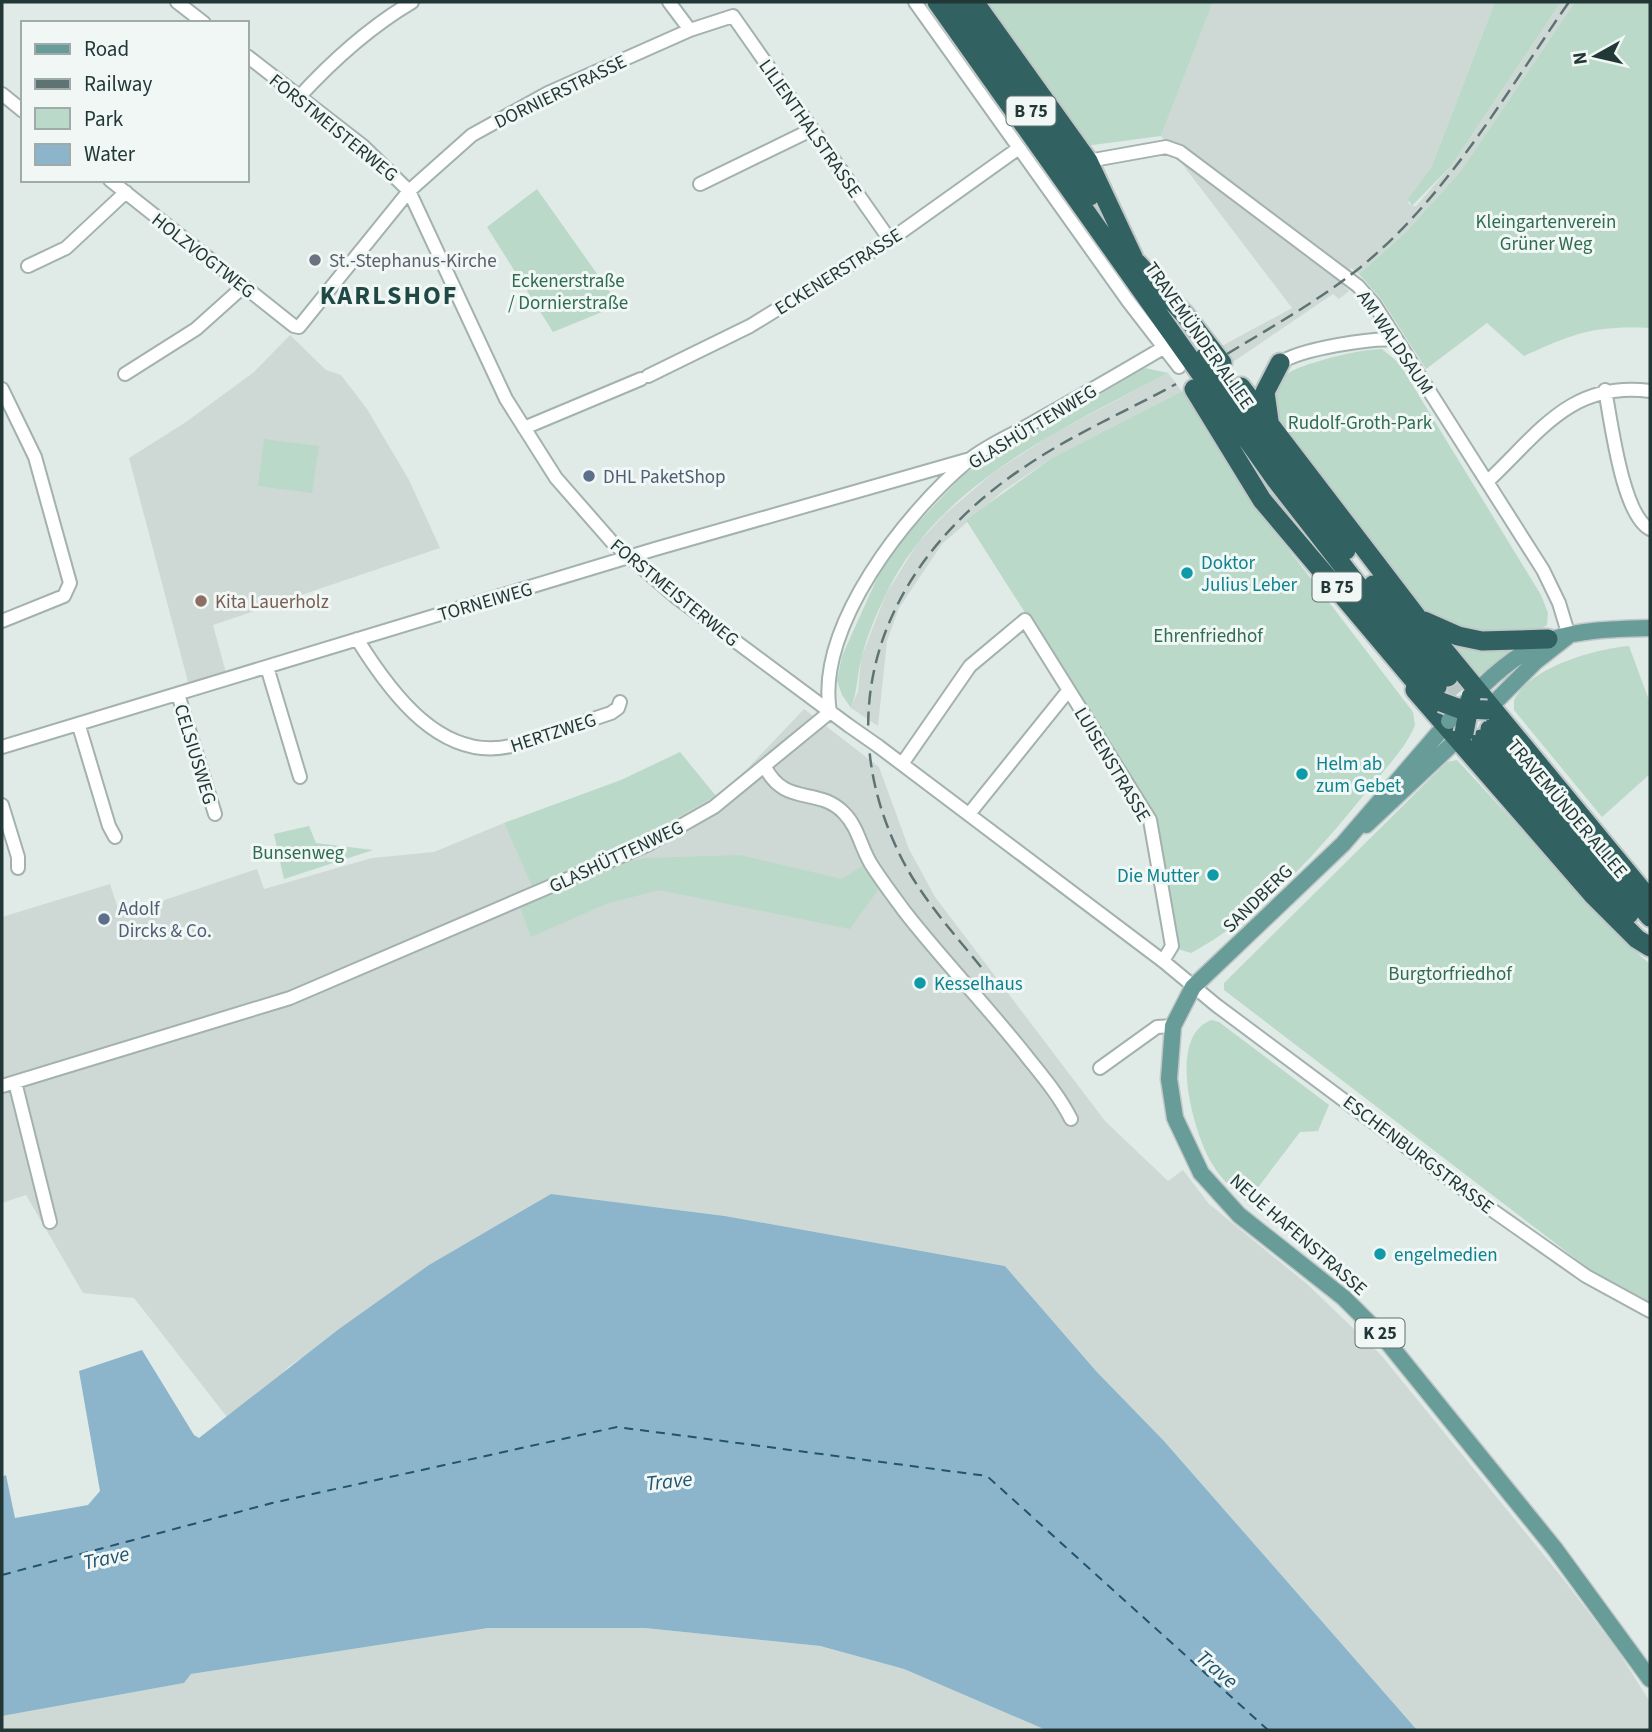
<svg xmlns="http://www.w3.org/2000/svg" width="1652" height="1732" font-family="'Source Sans 3',sans-serif">
<style>
.built{fill:#ced9d6}
.green{fill:#bad9c9}
.water{fill:#8cb5cb}
.lines{fill:none;stroke-linecap:round;stroke-linejoin:round}
.ferry{stroke:#22536f;stroke-width:2;stroke-dasharray:9 7;stroke-linecap:butt}
.highway-tunnel{stroke:#bac6c4;stroke-width:19;stroke-dasharray:19 10;stroke-linecap:butt}
.minor-casing{stroke:#a3b1af;stroke-width:16}
.major-casing{stroke:#c1c7c7;stroke-width:19}
.highway-casing{stroke:#c1c7c7;stroke-width:23}
.minor{stroke:#fff;stroke-width:12}
.major{stroke:#689c98;stroke-width:16}
.highway{stroke:#316261;stroke-width:19}
.rail{stroke:#5d7472;stroke-width:2.5;stroke-dasharray:14 7;stroke-linecap:butt}
.minor-bridge-casing{stroke:#a3b1af;stroke-width:16;stroke-linecap:butt}
.major-bridge-casing{stroke:#c1c7c7;stroke-width:19;stroke-linecap:butt}
.highway-bridge-casing{stroke:#c1c7c7;stroke-width:23;stroke-linecap:butt}
.minor-bridge{stroke:#fff;stroke-width:12}
.major-bridge{stroke:#689c98;stroke-width:16}
.highway-bridge{stroke:#316261;stroke-width:19}
.worship-dot{fill:#6b7280;stroke:#f0f7f5;stroke-width:2.5}
.service-dot{fill:#5c6f8a;stroke:#f0f7f5;stroke-width:2.5}
.culture-dot{fill:#0f9aa8;stroke:#f0f7f5;stroke-width:2.5}
.education-dot{fill:#8d6e63;stroke:#f0f7f5;stroke-width:2.5}
.labels{text-anchor:middle;stroke-width:6;stroke-linejoin:round;paint-order:stroke}
.shield{fill:#f0f7f5;stroke:#607170;stroke-width:2}
.shield-label{font-size:18px;font-weight:bold;fill:#223837}
.street-label{font-size:19px;fill:#223837;stroke:#f0f7f5}
.park-label{font-size:19px;fill:#306c52;stroke:#f0f7f5}
.worship-label{font-size:19px;fill:#5b616d;stroke:#f0f7f5;text-anchor:start}
.service-label{font-size:19px;fill:#4e5e75;stroke:#f0f7f5;text-anchor:start}
.culture-label{font-size:19px;fill:#0d838f;stroke:#f0f7f5;text-anchor:start}
.education-label{font-size:19px;fill:#785e54;stroke:#f0f7f5;text-anchor:start}
.water-label{font-size:21px;font-style:italic;fill:#22536f;stroke:#f0f7f5}
.district-label{font-size:26px;font-weight:bold;letter-spacing:2px;fill:#204946;stroke:#f0f7f5}
</style>
<rect width="100%" height="100%" fill="#e0eae7"/>
<path class="built" d="M 1213,2 L 1495,2 L 1431,168 L 1408,203 L 1412,206 L 1416,206 L 1451,166 L 1561,2 L 1575,2 L 1460,172 L 1406,232 L 1359,274 L 1351,268 L 1337,279 L 1349,291 L 1339,299 L 1333,294 L 1233,362 L 1220,347 L 1292,308 L 1161,136 Z
M 290,335 L 326,370 L 341,375 L 367,409 L 409,480 L 440,548 L 213,625 L 226,673 L 188,682 L 129,458 L 186,422 L 254,372 Z
M 1168,373 L 1182,391 L 1052,458 L 1003,491 L 942,544 L 899,608 L 887,641 L 878,726 L 851,708 L 858,691 L 861,658 L 886,594 L 917,544 L 945,514 L 993,473 L 1051,435 Z
M 804,709 L 879,767 L 909,849 L 935,897 L 1105,1121 L 1168,1181 L 1183,1170 L 1209,1204 L 1307,1284 L 1381,1355 L 1564,1580 L 1618,1651 L 1650,1702 L 1650,1730 L 1417,1730 L 1164,1441 L 1096,1371 L 1005,1266 L 725,1216 L 551,1194 L 288,1367 L 275,1382 L 227,1417 L 134,1298 L 83,1293 L 26,1195 L 2,1203 L 2,917 L 110,884 L 120,915 L 257,869 L 264,889 L 372,858 L 434,852 L 504,823 L 533,886 L 642,837 L 716,796 L 746,770 Z
M 488,1628 L 645,1628 L 819,1646 L 904,1669 L 1046,1730 L 2,1730 L 2,1716 L 184,1683 L 191,1674 Z"/>
<path class="green" d="M 982,2 L 1213,2 L 1161,136 L 1085,146 Z
M 1495,2 L 1561,2 L 1451,166 L 1412,206 L 1408,199 L 1431,168 Z
M 1575,2 L 1650,2 L 1650,328 C 1596,325 1573,333 1524,356 L 1487,323 L 1426,369 L 1381,299 L 1359,274 L 1406,232 L 1460,172 Z
M 537,189 L 619,305 L 553,332 L 487,227 Z
M 1382,349 L 1399,363 L 1541,595 L 1548,613 L 1547,625 L 1536,632 L 1478,636 L 1426,614 L 1281,422 C 1263,379 1287,370 1323,360 C 1343,354 1362,350 1382,349 Z
M 1145,368 L 1168,373 C 1064,428 938,483 885,596 C 876,615 867,636 862,656 C 857,673 858,690 851,708 L 842,695 L 837,681 L 842,656 L 883,565 L 905,536 L 964,474 Z
M 1182,391 L 1256,507 L 1413,712 L 1415,725 C 1407,746 1386,768 1371,786 C 1320,850 1265,913 1191,953 L 1175,948 L 1155,817 L 966,520 L 1052,458 Z
M 264,439 L 319,446 L 312,493 L 258,486 Z
M 1443,636 L 1516,648 L 1478,676 Z
M 1629,646 L 1650,703 L 1650,774 L 1602,817 L 1514,710 L 1514,700 C 1530,667 1595,649 1629,646 Z
M 680,752 L 716,796 L 642,837 L 532,886 L 504,823 L 621,780 Z
M 1457,760 L 1627,944 L 1650,964 L 1650,1302 L 1589,1269 L 1224,990 L 1224,983 L 1447,762 Z
M 309,826 L 316,843 L 373,850 L 284,879 L 274,834 Z
M 740,855 L 842,879 L 864,865 L 878,890 L 850,929 L 659,890 L 606,904 L 531,937 L 520,907 L 619,864 L 645,858 Z
M 1212,1020 L 1219,1022 L 1329,1105 L 1318,1131 L 1300,1132 L 1247,1202 C 1233,1190 1220,1178 1211,1162 C 1193,1131 1166,1035 1212,1020 Z"/>
<path class="water" d="M 551,1194 L 725,1216 L 1005,1266 L 1096,1371 L 1164,1441 L 1417,1730 L 1046,1730 L 904,1669 L 820,1646 L 645,1628 L 488,1628 L 191,1674 L 184,1683 L 2,1716 L 2,1477 L 6,1475 L 15,1518 L 88,1505 L 100,1491 L 79,1371 L 142,1350 L 194,1435 L 199,1438 L 339,1329 L 429,1265 Z"/>
<g class="lines">
<path class="ferry" d="M 2,1575 L 272,1503 L 617,1427 L 987,1476 L 1268,1730"/>
<path class="highway-tunnel" d="M 1448,677 L 1490,729"/>
<g class="minor-casing">
<path id="minor" d="M 177,2 L 204,23
M 669,2 L 690,30
M 915,2 L 1128,301 L 1179,367
M 247,56 L 363,146 L 409,191 L 506,399 L 556,478 L 612,542 L 676,597 L 848,725
M 2,94 L 23,111
M 299,97 C 333,60 368,28 412,2
M 1088,161 L 1166,147 L 1180,152 L 1358,286 L 1374,304 L 1543,570 L 1559,603 L 1569,636
M 110,180 L 294,326 L 299,327 L 409,191 L 472,135 L 548,93 L 690,30 L 733,16 L 890,240
M 700,184 L 811,130
M 28,266 L 66,248 L 126,192
M 1280,363 C 1300,349 1373,337 1397,340
M 125,374 L 196,329 L 244,286
M 648,376 L 750,326 L 890,240 L 1019,148
M 2,389 L 35,457 L 70,583 L 64,596 L 2,621
M 1605,390 C 1611,420 1622,515 1650,529
M 524,428 L 641,379
M 1488,481 C 1540,432 1571,381 1650,391
M 357,639 C 390,692 442,765 515,745 L 611,713 L 618,708 L 620,702
M 267,667 L 300,777
M 178,694 L 215,814
M 830,712 C 815,627 907,511 969,460 C 986,446 1010,436 1029,425 C 1074,400 1119,374 1163,348
M 79,726 L 109,826 L 115,837
M 878,746 L 1163,961 L 1216,1005 L 1475,1198 L 1586,1276 L 1650,1311
M 2,747 L 655,549 L 970,459
M 902,764 L 970,666 L 1025,620 L 1150,820 L 1172,946 L 1163,961
M 765,767 C 785,807 818,786 844,813 C 858,827 861,848 871,864 C 881,880 894,897 905,912 C 944,962 989,1008 1028,1058 C 1044,1078 1060,1097 1071,1119
M 2,805 L 18,857 L 18,868
M 969,814 L 1068,691
M 1100,1068 L 1157,1027 L 1173,1026
M 15,1082 L 50,1222
M 2,1086 L 290,998 L 647,845 L 714,807 L 830,712"/>
</g>
<g class="major-casing">
<path id="major" d="M 1471,697 C 1533,634 1565,630 1650,628
M 1487,710 L 1535,662 L 1567,637
M 1449,721 L 1343,844 L 1193,987 L 1173,1026 L 1169,1079 L 1175,1118 L 1201,1173 L 1239,1215 L 1344,1298 L 1385,1339 L 1555,1549 L 1650,1679
M 1366,825 L 1464,733"/>
</g>
<g class="highway-casing">
<path id="highway" d="M 937,2 L 1276,480 L 1437,687
M 953,2 L 1090,196
M 968,2 L 980,10 L 1088,161 L 1133,257
M 1137,263 L 1185,315 L 1222,363
M 1204,358 L 1346,550
M 1241,387 L 1417,617 L 1650,900
M 1194,389 L 1262,500 L 1419,686 L 1431,696
M 1269,421 L 1265,392 L 1280,363
M 1373,585 L 1448,677
M 1424,621 L 1458,636 L 1482,641 L 1548,639
M 1415,690 L 1593,895 L 1637,939 L 1650,947
M 1490,729 L 1650,917
M 1481,739 L 1629,914"/>
</g>
<use href="#minor" class="minor"/>
<use href="#major" class="major"/>
<use href="#highway" class="highway"/>
<path class="rail" d="M 1227,354 C 1273,326 1320,300 1362,266 C 1449,194 1505,94 1569,2
M 981,967 C 951,930 918,894 898,851 C 826,700 891,556 1023,468 C 1071,435 1125,412 1176,384"/>
<g class="minor-bridge-casing">
<path id="minor-bridge" d="M 848,725 L 878,746"/>
</g>
<g class="major-bridge-casing">
<path id="major-bridge" d="M 1449,721 L 1467,702"/>
</g>
<g class="highway-bridge-casing">
<path id="highway-bridge" d="M 1441,702 L 1460,709
M 1469,709 L 1487,710
M 1464,733 L 1471,697"/>
</g>
<use href="#minor-bridge" class="minor-bridge"/>
<use href="#major-bridge" class="major-bridge"/>
<use href="#highway-bridge" class="highway-bridge"/>
</g>
<circle class="worship-dot" cx="315" cy="260" r="7"/>
<g class="service-dot">
<circle cx="589" cy="476" r="7"/>
<circle cx="104" cy="919" r="7"/>
</g>
<g class="culture-dot">
<circle cx="1187" cy="573" r="7"/>
<circle cx="1302" cy="774" r="7"/>
<circle cx="1213" cy="875" r="7"/>
<circle cx="920" cy="983" r="7"/>
<circle cx="1380" cy="1254" r="7"/>
</g>
<circle class="education-dot" cx="201" cy="601" r="7"/>
<g class="labels">
<g class="shield">
<rect x="1006.5" y="96.5" width="49" height="29" rx="5"/>
<rect x="1312.5" y="572.5" width="49" height="29" rx="5"/>
<rect x="1355.5" y="1318.5" width="49" height="29" rx="5"/>
</g>
<g class="shield-label">
<text x="1031" y="117">B 75</text>
<text x="1337" y="593">B 75</text>
<text x="1380" y="1339">K 25</text>
</g>
<g class="street-label">
<text transform="translate(560 91) rotate(-26)" y="7">DORNIERSTRASSE</text>
<text transform="translate(334 127) rotate(39)" y="7">FORSTMEISTERWEG</text>
<text transform="translate(811 128) rotate(55)" y="7">LILIENTHALSTRASSE</text>
<text transform="translate(204 255) rotate(38)" y="7">HOLZVOGTWEG</text>
<text transform="translate(838 271) rotate(-32)" y="7">ECKENERSTRASSE</text>
<text transform="translate(1200 335) rotate(55)" y="7">TRAVEMÜNDER ALLEE</text>
<text transform="translate(1396 342) rotate(56)" y="7">AM WALDSAUM</text>
<text transform="translate(1032 426) rotate(-31)" y="7">GLASHÜTTENWEG</text>
<text transform="translate(675 592) rotate(39)" y="7">FORSTMEISTERWEG</text>
<text transform="translate(485 601) rotate(-16)" y="7">TORNEIWEG</text>
<text transform="translate(553 732) rotate(-18)" y="7">HERTZWEG</text>
<text transform="translate(196 754) rotate(73)" y="7">CELSIUSWEG</text>
<text transform="translate(1113 764) rotate(59)" y="7">LUISENSTRASSE</text>
<text transform="translate(1568 808) rotate(50)" y="7">TRAVEMÜNDER ALLEE</text>
<text transform="translate(616 856) rotate(-25)" y="7">GLASHÜTTENWEG</text>
<text transform="translate(1257 898) rotate(-44)" y="7">SANDBERG</text>
<text transform="translate(1419 1154) rotate(37)" y="7">ESCHENBURGSTRASSE</text>
<text transform="translate(1299 1234) rotate(41)" y="7">NEUE HAFENSTRASSE</text>
</g>
<g class="park-label">
<text x="1546" y="228">Kleingartenverein<tspan x="1546" dy="22">Grüner Weg</tspan></text>
<text x="568" y="287">Eckenerstraße<tspan x="568" dy="22">/ Dornierstraße</tspan></text>
<text x="1360" y="429">Rudolf-Groth-Park</text>
<text x="1208" y="642">Ehrenfriedhof</text>
<text x="298" y="859">Bunsenweg</text>
<text x="1450" y="980">Burgtorfriedhof</text>
</g>
<g class="worship-label">
<text x="329" y="267">St.-Stephanus-Kirche</text>
</g>
<g class="service-label">
<text x="603" y="483">DHL PaketShop</text>
<text x="118" y="915">Adolf<tspan x="118" dy="22">Dircks &amp; Co.</tspan></text>
</g>
<g class="culture-label">
<text x="1201" y="569">Doktor<tspan x="1201" dy="22">Julius Leber</tspan></text>
<text x="1316" y="770">Helm ab<tspan x="1316" dy="22">zum Gebet</tspan></text>
<text x="1199" y="882" text-anchor="end">Die Mutter</text>
<text x="934" y="990">Kesselhaus</text>
<text x="1394" y="1261">engelmedien</text>
</g>
<g class="education-label">
<text x="215" y="608">Kita Lauerholz</text>
</g>
<g class="water-label">
<text transform="translate(669 1481) rotate(-6)" y="7">Trave</text>
<text transform="translate(106 1558) rotate(-12)" y="7">Trave</text>
<text transform="translate(1217 1669) rotate(40)" y="7">Trave</text>
</g>
<g class="district-label">
<text x="389" y="304">KARLSHOF</text>
</g>
</g>
<rect width="1652" height="1732" fill="none" stroke="#223837" stroke-width="7"/>
<rect x="21" y="21" width="228" height="161" fill="#f0f7f5" stroke="#9eaba9" stroke-width="2"/>
<rect x="35" y="44" width="35" height="10" fill="#689c98" stroke="#9eaba9" stroke-width="2"/>
<text x="84" y="56" font-size="21" fill="#223837">Road</text>
<rect x="35" y="79" width="35" height="10" fill="#5d7472" stroke="#9eaba9" stroke-width="2"/>
<text x="84" y="91" font-size="21" fill="#223837">Railway</text>
<rect x="35" y="108" width="35" height="21" fill="#bad9c9" stroke="#9eaba9" stroke-width="2"/>
<text x="84" y="126" font-size="21" fill="#223837">Park</text>
<rect x="35" y="144" width="35" height="21" fill="#8cb5cb" stroke="#9eaba9" stroke-width="2"/>
<text x="84" y="161" font-size="21" fill="#223837">Water</text>
<g transform="translate(1596 56) rotate(262)" stroke="#f0f7f5" stroke-width="5" paint-order="stroke">
<path d="M0-5L12 26L0 18L-12 26Z" fill="#223837"/>
<text y="-10" font-size="19" font-weight="bold" text-anchor="middle" fill="#223837">N</text>
</g>
</svg>
